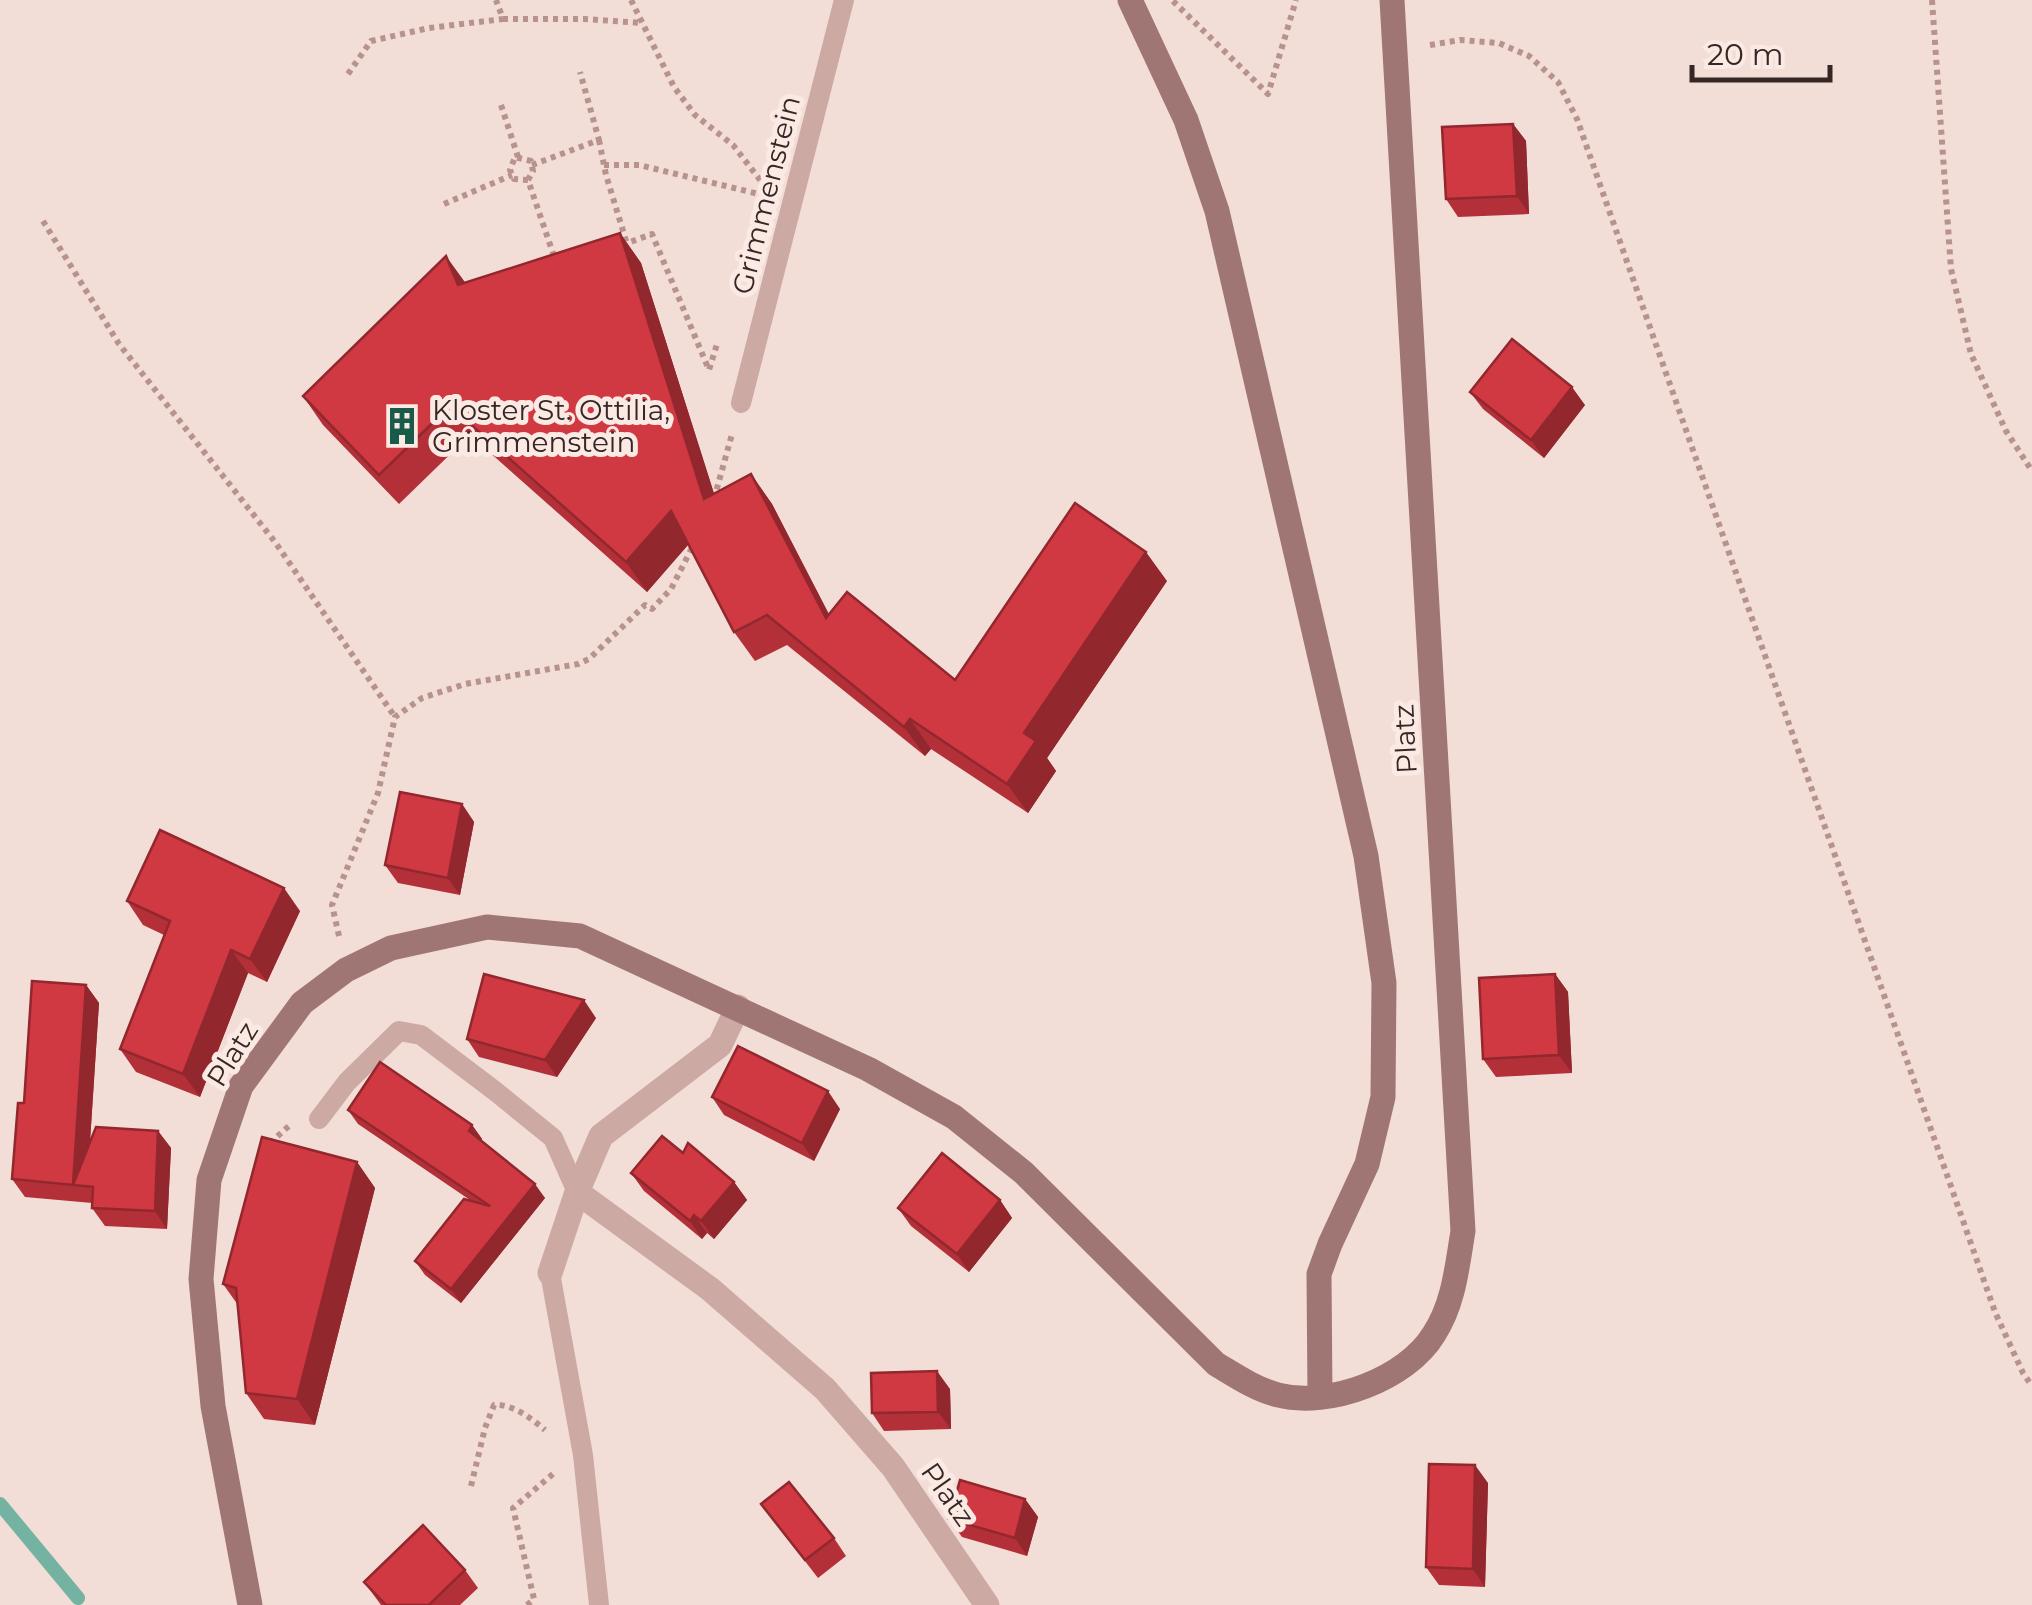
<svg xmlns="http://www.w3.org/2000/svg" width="2032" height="1605" font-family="Montserrat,sans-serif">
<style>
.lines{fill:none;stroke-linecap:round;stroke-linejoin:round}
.stream{stroke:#74b2a2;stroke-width:14}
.path{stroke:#b8928d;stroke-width:6;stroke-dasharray:5 5;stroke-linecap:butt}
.lane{stroke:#cca9a3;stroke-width:20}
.street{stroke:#cca9a3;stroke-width:25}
.secondary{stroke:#a07674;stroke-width:25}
.wall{fill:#b33039}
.shaded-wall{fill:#92272e}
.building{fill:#d03842;stroke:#92272e;stroke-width:2.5}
.labels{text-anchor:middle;stroke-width:10;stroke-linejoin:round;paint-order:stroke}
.street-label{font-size:28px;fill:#362625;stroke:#fbe9e4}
.poi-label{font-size:28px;fill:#362625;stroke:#fbe9e4;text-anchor:start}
</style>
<rect width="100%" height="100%" fill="#f3ded7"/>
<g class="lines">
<path class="stream" d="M 0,1504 L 78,1598"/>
<path class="path" d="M 631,0 L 674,87 L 695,115 L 733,145 L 764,185
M 1932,0 L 1951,269 L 1971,354 L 2006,431 L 2032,471
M 1173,1 L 1268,94 L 1296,0
M 503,19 L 584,19 L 643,23
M 1430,45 L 1460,40 L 1499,43 L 1529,56 L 1558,82 L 1577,119 L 1995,1312 L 2023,1373 L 2032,1386
M 348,74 L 371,41 L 429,28 L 503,19 L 496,0
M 501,105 L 518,157
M 599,140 L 606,175 L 627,244
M 532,165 L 599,140 L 580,72
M 604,165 L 639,165 L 763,195
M 528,180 L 514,179 L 510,170 L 515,157 L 531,161 L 533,171 L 528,180 L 556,262
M 444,204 L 512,175
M 43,221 L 119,344 L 275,542 L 395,717
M 622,245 L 652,234 L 709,370 L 717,344
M 714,499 L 732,434
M 339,936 L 332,905 L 378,793 L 395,717 L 422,698 L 465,684 L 578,664 L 589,659 L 645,605 L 652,609 L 671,589 L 695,542
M 270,1143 L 290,1125
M 471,1486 L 485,1428 L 494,1405 C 513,1404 531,1418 545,1430
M 527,1605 L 534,1599 L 513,1508 L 553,1474"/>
<path class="lane" d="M 741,403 L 844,0
M 319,1119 L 347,1082 L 399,1031 L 421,1035 L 495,1091 L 553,1138 L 577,1192
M 550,1273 L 583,1455 L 599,1605"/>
<path class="street" d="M 577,1192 L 710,1289 L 825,1389 L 893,1467 L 987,1605
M 550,1273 L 577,1192 L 601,1136 L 720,1045 L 738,1007"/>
<path class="secondary" d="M 1130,0 L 1186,120 L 1217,211 L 1366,856 L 1384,983 L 1383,1097 L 1367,1164 L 1330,1244 L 1319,1274 L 1320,1397
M 250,1605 L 213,1406 L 201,1279 L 209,1180 L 241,1086 L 302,1003 L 346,970 L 391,948 L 487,927 L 580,936 L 868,1069 L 954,1117 L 1024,1173 L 1216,1364 C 1236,1376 1255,1389 1278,1395 C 1329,1408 1407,1379 1434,1334 C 1454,1303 1457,1267 1463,1231 L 1392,0"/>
</g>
<path class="wall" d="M 1513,124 L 1526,141 L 1529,214 L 1458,217 L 1446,199 Z
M 620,233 L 641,263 L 714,494 L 751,474 L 772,504 L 829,614 L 955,680 L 1167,581 L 1047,758 L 1056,771 L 1028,813 L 931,749 L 925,756 L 787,645 L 755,661 L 734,632 L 689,544 L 647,592 L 470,435 L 399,504 L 323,425 L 303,396 L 465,283 Z
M 1470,392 L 1585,405 L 1544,458 L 1483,409 Z
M 462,804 L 474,822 L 460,895 L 398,883 L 385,865 Z
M 127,901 L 300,911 L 267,982 L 248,973 L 200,1097 L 136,1072 L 120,1049 L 164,935 L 143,925 Z
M 1555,974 L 1568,992 L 1572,1073 L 1496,1077 L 1483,1059 Z
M 86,985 L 99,1003 L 90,1143 L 158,1131 L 171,1148 L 167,1229 L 105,1226 L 92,1208 L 92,1203 L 25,1197 L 12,1179 L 24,1103 Z
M 596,1018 L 557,1077 L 479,1057 L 467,1039 Z
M 712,1097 L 840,1109 L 814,1161 L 724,1115 Z
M 348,1110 L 472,1125 L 482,1139 L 481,1141 L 545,1198 L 461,1303 L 425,1275 L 415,1261 L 473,1202 L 358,1124 Z
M 683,1153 L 734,1182 L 747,1200 L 714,1239 L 707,1233 L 702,1239 L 644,1191 L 631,1173 Z
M 357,1162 L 375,1188 L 315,1425 L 264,1419 L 246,1393 L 238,1305 L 223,1284 Z
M 1000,1200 L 1012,1218 L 969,1272 L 911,1226 L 898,1208 Z
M 950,1389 L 951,1429 L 884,1431 L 872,1413 Z
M 1488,1483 L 1485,1587 L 1439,1585 L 1426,1567 Z
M 1025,1499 L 1038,1517 L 1027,1556 L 962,1537 L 949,1519 Z
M 761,1504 L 834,1538 L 846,1556 L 818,1578 Z
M 465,1570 L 478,1588 L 460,1605 L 381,1605 L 364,1582 Z"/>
<path class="shaded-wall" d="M 1513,124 L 1526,141 L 1529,214 L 1517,196 Z
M 620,233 L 641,263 L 725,528 L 704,499 Z
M 446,256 L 467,285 L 458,285 Z
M 1572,387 L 1585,405 L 1544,458 L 1531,440 Z
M 751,474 L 772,504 L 846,648 L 826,618 Z
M 671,511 L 692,540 L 647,592 L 626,562 Z
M 1146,552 L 1167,581 L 1047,758 L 1056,771 L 1028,813 L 1007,784 L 1024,733 Z
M 910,719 L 931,749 L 925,756 L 904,727 Z
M 462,804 L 474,822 L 460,895 L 448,878 Z
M 284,888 L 300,911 L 267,982 L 250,959 Z
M 231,950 L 248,973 L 200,1097 L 183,1074 Z
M 1555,974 L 1568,992 L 1572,1073 L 1559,1055 Z
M 86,985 L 99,1003 L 87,1186 L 73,1185 L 86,1203 L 73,1185 Z
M 584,1000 L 596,1018 L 557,1077 L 545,1060 Z
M 828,1091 L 840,1109 L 814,1161 L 802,1143 Z
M 472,1125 L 482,1139 L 478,1144 L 469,1131 Z
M 158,1131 L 171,1148 L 167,1229 L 155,1211 Z
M 357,1162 L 375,1188 L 315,1425 L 297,1399 Z
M 734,1182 L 747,1200 L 714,1239 L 701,1221 Z
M 535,1184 L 545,1198 L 461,1303 L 451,1289 Z
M 1000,1200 L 1012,1218 L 969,1272 L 957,1254 Z
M 694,1215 L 707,1233 L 702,1239 L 690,1221 Z
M 937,1371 L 950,1389 L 951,1429 L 938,1412 Z
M 1475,1465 L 1488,1483 L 1485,1587 L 1473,1569 Z
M 1025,1499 L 1038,1517 L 1027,1556 L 1015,1538 Z"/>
<path class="building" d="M 1513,124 L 1517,196 L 1446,199 L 1442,127 Z
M 620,233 L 704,499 L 751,474 L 826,618 L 847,592 L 955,680 L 1075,503 L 1146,552 L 1024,733 L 1036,741 L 1007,784 L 910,719 L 904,727 L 767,615 L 734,632 L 671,511 L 626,562 L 450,406 L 379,475 L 303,396 L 446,256 L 458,285 Z
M 1512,339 L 1572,387 L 1531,440 L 1470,392 Z
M 400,792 L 462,804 L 448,878 L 385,865 Z
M 160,830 L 284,888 L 250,959 L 231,950 L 183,1074 L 120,1049 L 170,921 L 127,901 Z
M 484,974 L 584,1000 L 545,1060 L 467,1039 Z
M 1555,974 L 1559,1055 L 1483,1059 L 1479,978 Z
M 32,981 L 86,985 L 73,1185 L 12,1179 L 18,1103 L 24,1103 Z
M 738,1046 L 828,1091 L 802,1143 L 712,1097 Z
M 380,1062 L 472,1125 L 469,1131 L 535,1184 L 451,1289 L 415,1261 L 464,1199 L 490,1206 L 348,1110 Z
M 96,1127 L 158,1131 L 155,1211 L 92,1208 L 93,1187 L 73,1185 Z
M 662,1136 L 683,1153 L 688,1143 L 734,1182 L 701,1221 L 694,1215 L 690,1221 L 631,1173 Z
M 262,1137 L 357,1162 L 297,1399 L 246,1393 L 236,1288 L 223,1284 Z
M 942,1153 L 1000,1200 L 957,1254 L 898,1208 Z
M 937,1371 L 938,1412 L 872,1413 L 871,1373 Z
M 1429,1464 L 1475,1465 L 1473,1569 L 1426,1567 Z
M 960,1480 L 1025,1499 L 1015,1538 L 949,1519 Z
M 789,1482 L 834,1538 L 805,1560 L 761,1504 Z
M 423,1525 L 465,1570 L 429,1605 L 386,1605 L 364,1582 Z"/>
<defs>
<g id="building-bare" transform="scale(3)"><path d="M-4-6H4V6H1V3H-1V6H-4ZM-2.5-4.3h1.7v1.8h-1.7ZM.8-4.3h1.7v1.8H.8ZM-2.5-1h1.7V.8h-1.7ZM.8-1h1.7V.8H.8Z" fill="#185b4b" stroke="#fbe9e4" stroke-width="2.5" paint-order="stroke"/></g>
</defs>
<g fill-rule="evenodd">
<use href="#building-bare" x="402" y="426"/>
</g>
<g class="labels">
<g class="street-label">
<text transform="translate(766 195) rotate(-76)" y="10">Grimmenstein</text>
<text transform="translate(1405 739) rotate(-93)" y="10">Platz</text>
<text transform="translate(232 1054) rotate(-58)" y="10">Platz</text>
<text transform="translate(948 1494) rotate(55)" y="10">Platz</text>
</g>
<g class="poi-label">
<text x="432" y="420">Kloster St. Ottilia,<tspan x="432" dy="32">Grimmenstein</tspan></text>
</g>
</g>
<path d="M1692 65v15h138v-15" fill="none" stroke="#362625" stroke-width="5"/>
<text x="1707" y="65" font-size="30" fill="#362625" stroke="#fbe9e4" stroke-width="8" paint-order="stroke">20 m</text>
</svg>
